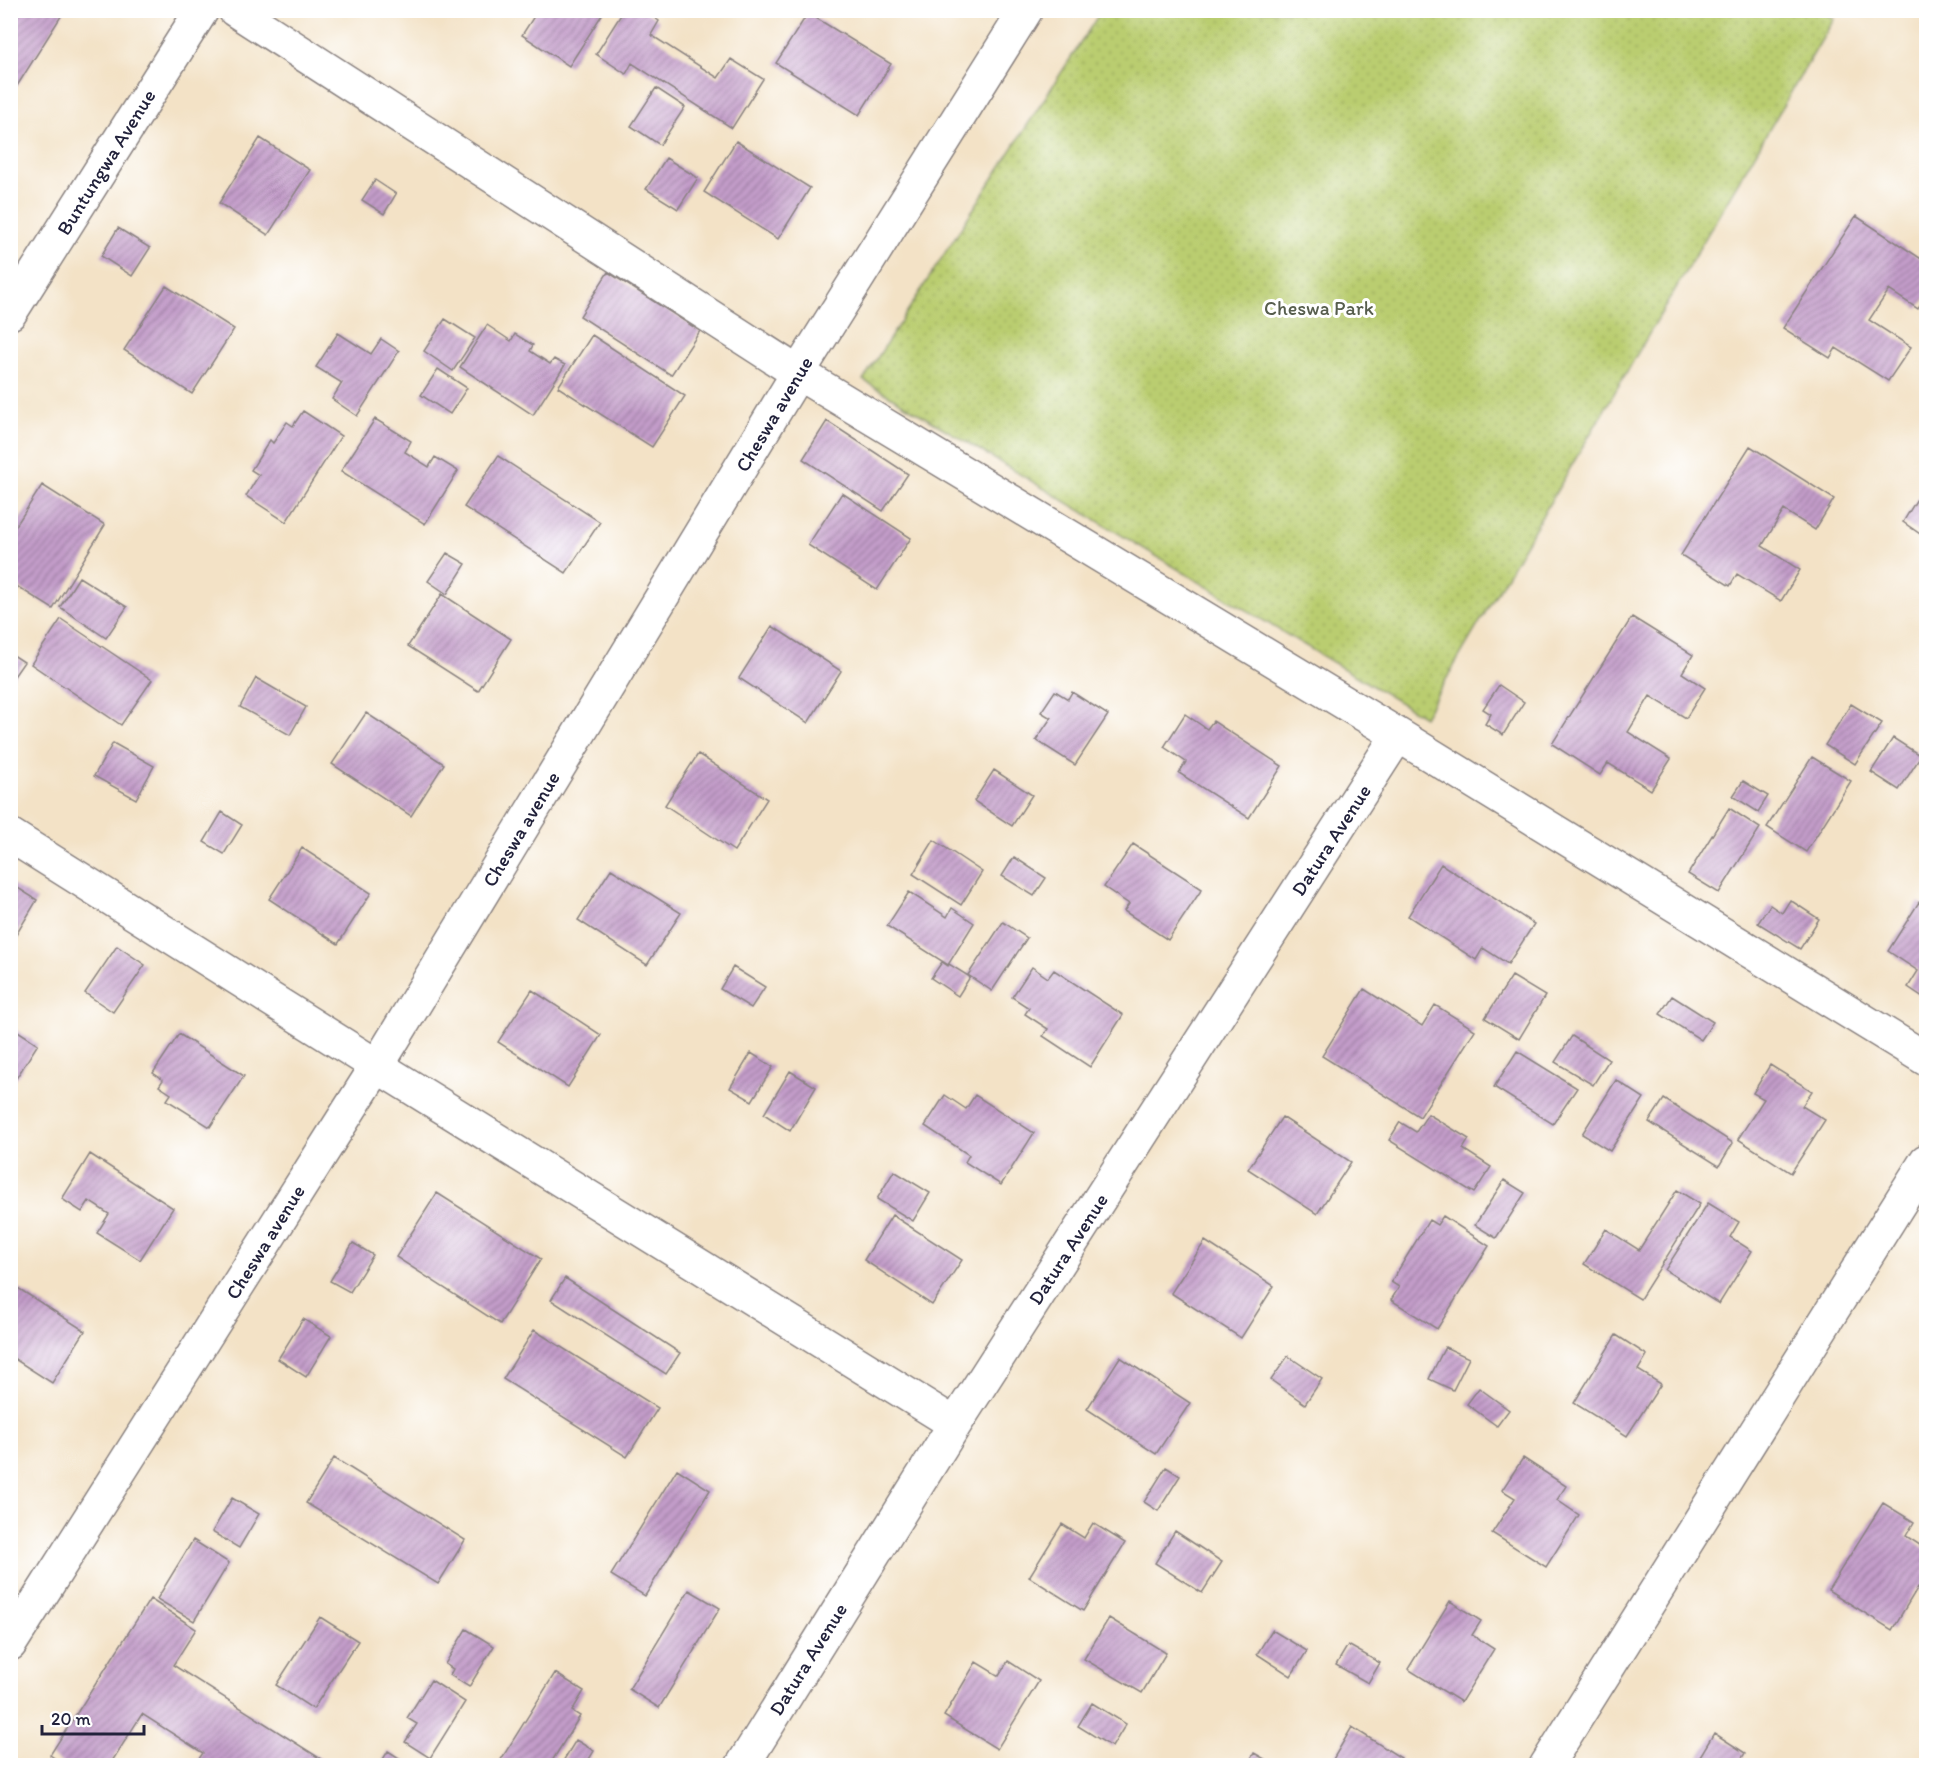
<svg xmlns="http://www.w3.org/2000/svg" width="1937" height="1776" font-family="Itim,sans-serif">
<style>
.park{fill:url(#park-dots);stroke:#6e7856;stroke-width:1.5}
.building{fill:url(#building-hatch)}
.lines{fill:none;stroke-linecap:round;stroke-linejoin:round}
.minor-casing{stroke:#8a8280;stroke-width:36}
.minor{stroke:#fff;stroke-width:33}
.labels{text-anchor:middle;stroke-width:6;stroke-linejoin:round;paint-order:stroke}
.street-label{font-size:20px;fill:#22223b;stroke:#fff}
.park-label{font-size:20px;fill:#575e4e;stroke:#fff}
</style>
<defs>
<pattern id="park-dots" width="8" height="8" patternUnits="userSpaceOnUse" patternTransform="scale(1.5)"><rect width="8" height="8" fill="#bacd70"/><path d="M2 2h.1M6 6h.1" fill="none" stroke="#a0b062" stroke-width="1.8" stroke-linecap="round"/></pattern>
<pattern id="building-hatch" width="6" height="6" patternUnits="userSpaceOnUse" patternTransform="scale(1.5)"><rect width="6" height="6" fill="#c39cc9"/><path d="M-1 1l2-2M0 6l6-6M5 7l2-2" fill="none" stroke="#9e7fa4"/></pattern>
</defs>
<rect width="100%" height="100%" fill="#fff"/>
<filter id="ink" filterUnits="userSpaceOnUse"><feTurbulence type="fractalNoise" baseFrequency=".0167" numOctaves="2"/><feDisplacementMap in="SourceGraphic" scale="12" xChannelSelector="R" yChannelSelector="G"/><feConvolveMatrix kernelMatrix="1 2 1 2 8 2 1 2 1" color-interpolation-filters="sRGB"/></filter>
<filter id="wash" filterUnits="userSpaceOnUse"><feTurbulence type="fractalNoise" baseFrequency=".008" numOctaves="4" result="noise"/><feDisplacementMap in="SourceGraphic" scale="24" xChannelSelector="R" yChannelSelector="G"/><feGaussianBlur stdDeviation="1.35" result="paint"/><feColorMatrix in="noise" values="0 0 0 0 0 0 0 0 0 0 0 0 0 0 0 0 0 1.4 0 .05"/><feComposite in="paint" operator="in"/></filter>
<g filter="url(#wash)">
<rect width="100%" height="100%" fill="#f3e2c6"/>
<path class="park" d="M 1821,11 L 1834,19 L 1424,717 L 863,380 L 1101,11 Z"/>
<g id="blocks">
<path class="building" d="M 10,10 L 65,10 L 17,86 L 10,81 Z
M 538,10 L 605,10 L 569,66 L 522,35 Z
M 624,10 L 643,10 L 659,21 L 651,35 L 718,78 L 731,59 L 763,79 L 732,128 L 632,63 L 626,74 L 596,54 Z
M 808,13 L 891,64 L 859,115 L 776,63 Z
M 656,88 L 685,107 L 660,145 L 631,126 Z
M 260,138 L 310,170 L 268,235 L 219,203 Z
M 736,141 L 810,188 L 778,239 L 704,192 Z
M 666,158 L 698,178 L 678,209 L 646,189 Z
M 375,180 L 396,194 L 384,214 L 362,200 Z
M 1856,216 L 1926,262 L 1926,297 L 1918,309 L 1889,290 L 1869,320 L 1911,347 L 1888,381 L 1836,348 L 1830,358 L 1783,328 Z
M 118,228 L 150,248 L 132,276 L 101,256 Z
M 608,272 L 700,331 L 671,375 L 580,316 Z
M 166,286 L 234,329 L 192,394 L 124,350 Z
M 445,319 L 475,338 L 453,371 L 424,351 Z
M 487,325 L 511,341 L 515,334 L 533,345 L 530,351 L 550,364 L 554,359 L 565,365 L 533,415 L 460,367 Z
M 338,333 L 371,354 L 381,339 L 399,351 L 357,416 L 332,399 L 342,383 L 316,367 Z
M 592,335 L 685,396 L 652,447 L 558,387 Z
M 438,369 L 467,388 L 450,414 L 421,395 Z
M 303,411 L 341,436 L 286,522 L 246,496 L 259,475 L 251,470 L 270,440 L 273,443 L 287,422 L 293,426 Z
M 375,419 L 411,441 L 405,452 L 429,467 L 435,457 L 458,471 L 425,524 L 341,471 Z
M 827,421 L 908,474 L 883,511 L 803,459 Z
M 1750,446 L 1834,499 L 1815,530 L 1784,510 L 1762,546 L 1800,570 L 1781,601 L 1737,574 L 1730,586 L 1681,555 Z
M 498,456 L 600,522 L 566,573 L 464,507 Z
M 1926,484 L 1926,538 L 1903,522 Z
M 42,485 L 105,525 L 53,609 L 10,582 L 10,535 Z
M 842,493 L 911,538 L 877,590 L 808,545 Z
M 447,553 L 466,564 L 447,594 L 428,581 Z
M 79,577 L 127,607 L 106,638 L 60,607 Z
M 442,594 L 511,639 L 478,691 L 408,646 Z
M 1632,617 L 1693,655 L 1682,673 L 1705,688 L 1686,718 L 1650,696 L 1628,732 L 1671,759 L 1651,790 L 1608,763 L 1600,775 L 1552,744 Z
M 61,619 L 152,680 L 121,725 L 31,664 Z
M 772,626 L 841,671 L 808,723 L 739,678 Z
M 10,653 L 24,662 L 10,682 Z
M 256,678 L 306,707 L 290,735 L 240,707 Z
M 1499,685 L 1524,702 L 1503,735 L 1485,724 L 1491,714 L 1483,709 Z
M 1055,691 L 1068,699 L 1072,692 L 1108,715 L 1075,765 L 1036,740 L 1051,718 L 1041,712 Z
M 1851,704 L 1882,723 L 1855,764 L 1825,745 Z
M 366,713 L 444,764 L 411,816 L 332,764 Z
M 1185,714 L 1207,729 L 1213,721 L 1282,766 L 1249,818 L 1179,773 L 1186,762 L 1164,747 Z
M 1893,738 L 1921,756 L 1899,790 L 1871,772 Z
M 113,743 L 154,766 L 136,799 L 94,776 Z
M 698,754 L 767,799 L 734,851 L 665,805 Z
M 1812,757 L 1851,781 L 1806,852 L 1767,827 Z
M 994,770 L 1032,795 L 1012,826 L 974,801 Z
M 1743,781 L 1768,796 L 1758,812 L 1733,796 Z
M 1729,808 L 1760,828 L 1719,893 L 1688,874 Z
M 222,812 L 242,825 L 224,854 L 204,842 Z
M 934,840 L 982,872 L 961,905 L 913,874 Z
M 1133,844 L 1202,889 L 1168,940 L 1124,911 L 1129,904 L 1104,887 Z
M 302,848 L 371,893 L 338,944 L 269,899 Z
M 1014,857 L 1046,878 L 1034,896 L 1002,876 Z
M 1441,864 L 1534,924 L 1508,964 L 1483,948 L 1476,960 L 1408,916 Z
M 611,869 L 681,913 L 647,965 L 578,920 Z
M 10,883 L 37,900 L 10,945 Z
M 909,892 L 947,917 L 952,908 L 974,923 L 948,965 L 887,926 Z
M 1790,900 L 1819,919 L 1800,949 L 1758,923 L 1770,905 L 1782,913 Z
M 1919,902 L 1926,907 L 1926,999 L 1908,987 L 1918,971 L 1888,951 Z
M 1003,922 L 1027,938 L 992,991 L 968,975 Z
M 117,946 L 145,965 L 113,1012 L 85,993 Z
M 942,962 L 948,966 L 949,964 L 970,977 L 958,996 L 931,978 Z
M 733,967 L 765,987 L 751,1008 L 720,989 Z
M 1032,967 L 1048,978 L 1054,970 L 1123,1015 L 1090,1067 L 1043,1036 L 1048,1029 L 1025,1014 L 1029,1008 L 1012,997 Z
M 1512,976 L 1545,996 L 1519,1039 L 1485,1018 Z
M 1364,989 L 1422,1026 L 1435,1005 L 1475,1030 L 1420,1117 L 1322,1056 Z
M 532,990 L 601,1035 L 568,1087 L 498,1042 Z
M 1672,996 L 1713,1022 L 1701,1040 L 1660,1014 Z
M 10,1026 L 38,1044 L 10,1088 Z
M 179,1034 L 244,1076 L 210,1127 L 167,1100 L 171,1094 L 159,1086 L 163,1080 L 153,1073 Z
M 1572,1036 L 1609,1060 L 1593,1085 L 1555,1062 Z
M 1517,1051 L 1577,1088 L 1553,1124 L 1494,1087 Z
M 751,1053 L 773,1067 L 752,1101 L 730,1088 Z
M 1770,1065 L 1812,1091 L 1802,1106 L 1825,1120 L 1791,1173 L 1738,1139 L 1764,1099 L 1753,1093 Z
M 790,1071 L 816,1087 L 790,1131 L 764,1114 Z
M 1616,1080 L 1644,1098 L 1610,1151 L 1582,1134 Z
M 945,1095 L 966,1109 L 975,1095 L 1034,1133 L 1001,1185 L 965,1162 L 969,1155 L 925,1126 Z
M 1664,1099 L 1733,1143 L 1719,1166 L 1649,1122 Z
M 1428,1114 L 1469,1139 L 1463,1149 L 1491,1167 L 1474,1193 L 1389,1140 L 1400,1122 L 1416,1132 Z
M 1282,1117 L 1351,1162 L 1317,1214 L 1248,1169 Z
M 90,1154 L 173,1208 L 140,1260 L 97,1233 L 109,1214 L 89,1201 L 82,1212 L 62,1199 Z
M 894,1171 L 930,1193 L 913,1221 L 877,1199 Z
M 1504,1180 L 1525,1193 L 1496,1238 L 1475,1225 Z
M 1677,1190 L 1700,1204 L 1640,1299 L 1584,1264 L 1606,1229 L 1639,1250 Z
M 437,1193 L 541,1259 L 500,1324 L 396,1257 Z
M 1708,1203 L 1739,1222 L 1730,1237 L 1752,1251 L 1719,1304 L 1665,1270 Z
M 892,1215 L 962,1260 L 932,1305 L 864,1260 Z
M 1443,1216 L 1489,1246 L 1437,1329 L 1391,1300 L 1399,1287 L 1391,1282 L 1429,1220 L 1437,1225 Z
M 1205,1241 L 1274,1286 L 1241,1338 L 1171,1293 Z
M 353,1243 L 373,1255 L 350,1292 L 330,1281 Z
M 565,1278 L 680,1353 L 666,1374 L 551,1300 Z
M 10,1283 L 85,1331 L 52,1383 L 10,1356 Z
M 303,1319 L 331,1336 L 306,1377 L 278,1359 Z
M 534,1330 L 658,1408 L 627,1457 L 503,1379 Z
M 1616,1335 L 1647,1355 L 1638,1370 L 1661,1384 L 1627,1436 L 1574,1403 Z
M 1445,1347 L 1469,1358 L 1453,1390 L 1429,1379 Z
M 1288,1356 L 1322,1379 L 1305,1404 L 1271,1380 Z
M 1120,1357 L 1190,1403 L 1156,1454 L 1087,1409 Z
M 1479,1388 L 1509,1410 L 1497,1426 L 1467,1404 Z
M 334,1458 L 465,1540 L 438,1584 L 306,1503 Z
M 1523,1458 L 1566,1486 L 1557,1500 L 1579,1515 L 1546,1567 L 1492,1533 L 1515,1498 L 1502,1490 Z
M 1166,1467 L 1180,1476 L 1158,1511 L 1144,1502 Z
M 677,1469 L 710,1490 L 645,1596 L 611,1575 Z
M 232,1498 L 259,1514 L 239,1548 L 212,1532 Z
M 1883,1503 L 1914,1522 L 1906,1536 L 1926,1549 L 1926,1593 L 1918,1587 L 1892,1630 L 1828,1590 Z
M 1093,1523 L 1125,1543 L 1083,1611 L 1029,1577 L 1062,1524 L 1084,1538 Z
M 1175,1531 L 1222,1562 L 1202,1593 L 1155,1563 Z
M 193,1540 L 229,1563 L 194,1621 L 157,1599 Z
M 689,1590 L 720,1608 L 659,1708 L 629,1689 Z
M 150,1599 L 196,1629 L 173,1665 L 332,1766 L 194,1766 L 203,1753 L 142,1714 L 109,1766 L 66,1766 L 50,1755 Z
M 1450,1601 L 1481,1621 L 1472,1635 L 1494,1649 L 1461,1702 L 1408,1669 Z
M 320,1617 L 358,1641 L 313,1709 L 276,1685 Z
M 1109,1618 L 1166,1653 L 1142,1693 L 1084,1659 Z
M 466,1629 L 494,1646 L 469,1687 L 450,1675 L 453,1669 L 445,1664 Z
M 1272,1630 L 1307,1651 L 1291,1676 L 1257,1654 Z
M 1348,1645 L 1380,1663 L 1368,1683 L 1336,1665 Z
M 1008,1661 L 1039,1681 L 997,1749 L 944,1716 L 976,1662 L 999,1676 Z
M 555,1673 L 584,1691 L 572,1711 L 580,1716 L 549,1766 L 497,1766 Z
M 431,1680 L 465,1702 L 430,1758 L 405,1742 L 417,1724 L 407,1718 Z
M 1092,1703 L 1126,1724 L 1112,1747 L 1078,1726 Z
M 1352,1727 L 1401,1758 L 1397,1766 L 1329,1766 Z
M 1714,1733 L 1745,1753 L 1737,1766 L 1694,1766 Z
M 576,1740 L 594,1751 L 585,1766 L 560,1766 Z
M 388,1751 L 412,1766 L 379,1766 Z
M 1254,1753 L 1277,1766 L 1247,1766 Z"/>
</g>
</g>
<g filter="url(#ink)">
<use href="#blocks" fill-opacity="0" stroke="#8a8280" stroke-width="1.5"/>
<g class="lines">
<g class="minor-casing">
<path id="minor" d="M 235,10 L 798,373 L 1398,735 L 1926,1059
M 10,313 L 202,10
M 10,835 L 377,1066 L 955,1424
M 10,1644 L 377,1066 L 798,373 L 1026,10
M 742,1766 L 955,1424 L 1398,735
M 1546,1766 L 1926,1161"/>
</g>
<use href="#minor" class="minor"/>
</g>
</g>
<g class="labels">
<g class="street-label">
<text transform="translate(106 162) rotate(-58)" y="7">Buntungwa Avenue</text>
<text transform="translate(774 414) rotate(-59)" y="7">Cheswa avenue</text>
<text transform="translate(521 829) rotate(-59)" y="7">Cheswa avenue</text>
<text transform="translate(1331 840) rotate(-57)" y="7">Datura Avenue</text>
<text transform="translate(265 1242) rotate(-58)" y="7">Cheswa avenue</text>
<text transform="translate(1068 1249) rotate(-57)" y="7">Datura Avenue</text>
<text transform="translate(808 1659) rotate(-58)" y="7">Datura Avenue</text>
</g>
<g class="park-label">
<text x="1319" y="315">Cheswa Park</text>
</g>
</g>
<rect width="1937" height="1776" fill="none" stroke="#fff" stroke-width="36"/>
<path d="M42 1725v9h102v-9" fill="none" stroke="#22223b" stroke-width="3"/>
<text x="51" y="1725" font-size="18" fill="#22223b" stroke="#ffffff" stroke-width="4.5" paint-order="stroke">20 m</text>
</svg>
